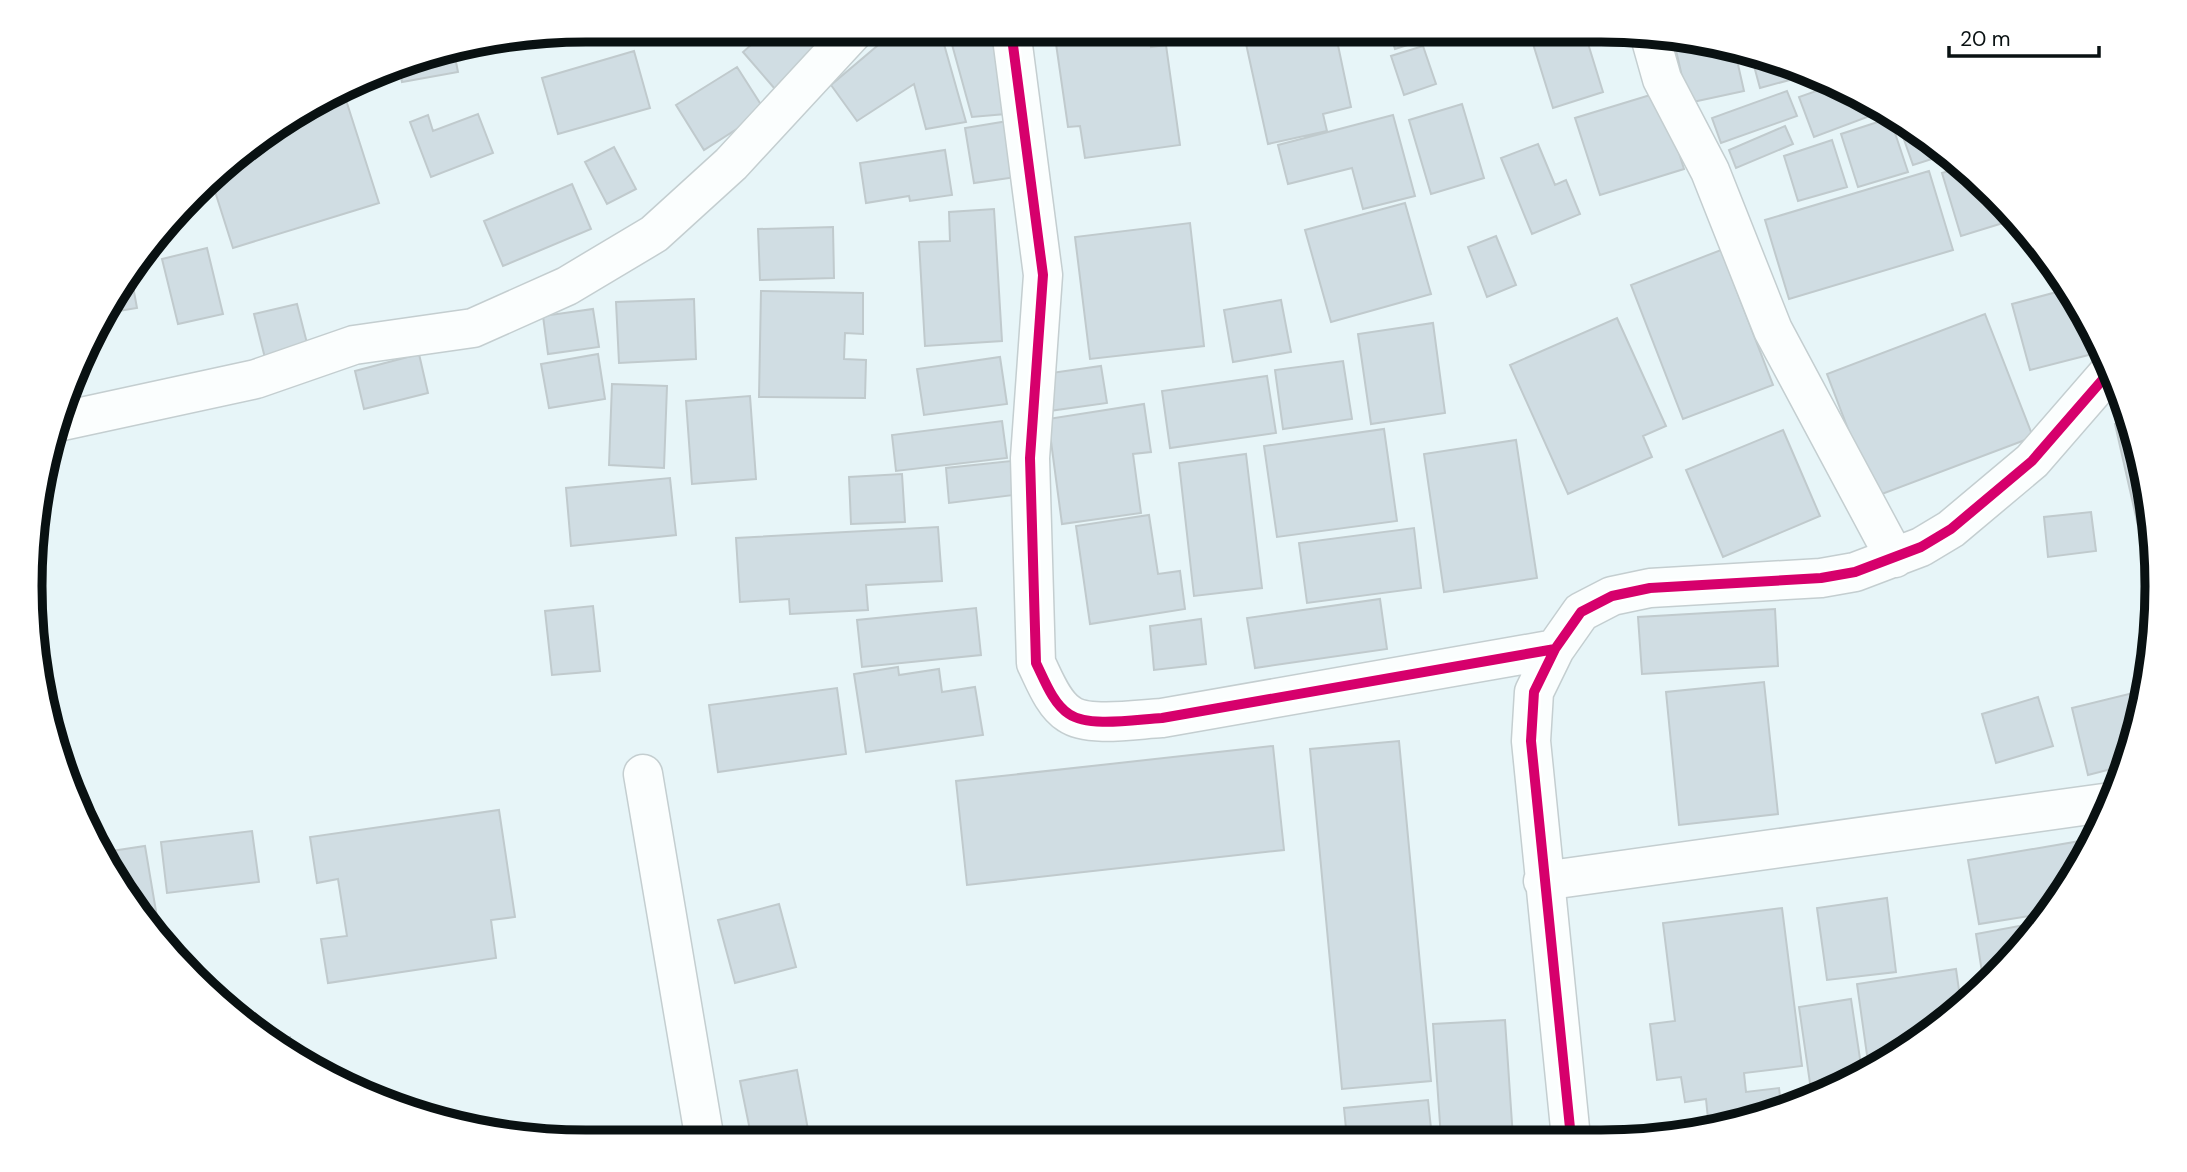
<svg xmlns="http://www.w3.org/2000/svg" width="2187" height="1172" font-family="'DM Sans',sans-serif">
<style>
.building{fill:#d0dde3;stroke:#c0cacd;stroke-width:2}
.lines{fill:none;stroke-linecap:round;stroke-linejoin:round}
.street-casing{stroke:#c4ced0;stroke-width:41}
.street{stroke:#fbfefe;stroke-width:38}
.cycleway-casing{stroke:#fff;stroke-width:15}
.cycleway{stroke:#d6006c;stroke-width:10}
.rim{fill:none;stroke:#091112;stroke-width:9}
</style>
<rect width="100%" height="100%" fill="#e7f5f8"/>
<path class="building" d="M 768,30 L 800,30 L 819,52 L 775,89 L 743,52 Z
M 896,30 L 940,30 L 966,122 L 926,129 L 914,84 L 857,121 L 831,85 Z
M 948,30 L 1005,30 L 1017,113 L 972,117 Z
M 1054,30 L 1149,30 L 1151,47 L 1166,45 L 1180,145 L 1085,158 L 1080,126 L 1068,127 Z
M 1243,30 L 1335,31 L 1351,107 L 1323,114 L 1327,131 L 1268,144 Z
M 1389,31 L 1452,31 L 1395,49 Z
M 1529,31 L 1604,31 L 1586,37 L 1603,92 L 1553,108 Z
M 1673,37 L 1734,47 L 1744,91 L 1688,103 Z
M 1423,46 L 1436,84 L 1404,95 L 1391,56 Z
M 634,51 L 650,108 L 558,134 L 542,78 Z
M 1750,51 L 1808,75 L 1760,88 Z
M 454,52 L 458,72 L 402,82 L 399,64 L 407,59 Z
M 737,67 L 765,111 L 704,150 L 676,105 Z
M 1833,85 L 1863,98 L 1870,116 L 1814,137 L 1799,97 Z
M 1787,91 L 1797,116 L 1721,143 L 1712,118 Z
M 1660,92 L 1684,169 L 1600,195 L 1575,118 Z
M 346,100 L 379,203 L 233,248 L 212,182 L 247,145 L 309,112 Z
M 1462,104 L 1484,178 L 1431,194 L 1409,120 Z
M 478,114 L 493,153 L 431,177 L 410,122 L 428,115 L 433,131 Z
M 1393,115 L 1415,196 L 1363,209 L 1352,168 L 1288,184 L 1278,145 Z
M 1896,117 L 1948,154 L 1913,165 Z
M 1890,118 L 1908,172 L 1858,187 L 1841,134 Z
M 1014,120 L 1023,176 L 974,183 L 965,128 Z
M 1785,126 L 1793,144 L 1736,168 L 1729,150 Z
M 1832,140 L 1847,187 L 1798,201 L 1784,156 Z
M 1538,144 L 1555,185 L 1566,180 L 1580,214 L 1532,234 L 1501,158 Z
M 614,147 L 636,189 L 607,204 L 585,162 Z
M 945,150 L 952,195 L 910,201 L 909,196 L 866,203 L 860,163 Z
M 1966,166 L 1967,168 L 2016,219 L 1961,236 L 1942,173 Z
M 1929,171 L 1953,250 L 1789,299 L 1765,220 Z
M 572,184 L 591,229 L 503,266 L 484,221 Z
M 1405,203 L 1431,294 L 1331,322 L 1305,230 Z
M 994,209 L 1002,341 L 925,346 L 919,242 L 950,241 L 949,212 Z
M 1190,223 L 1204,346 L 1090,359 L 1075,237 Z
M 833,227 L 834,278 L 760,280 L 758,229 Z
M 1496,236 L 1516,285 L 1487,297 L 1468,247 Z
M 207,248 L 223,314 L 178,324 L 162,259 Z
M 1721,250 L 1773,385 L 1683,419 L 1631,285 Z
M 130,270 L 137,308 L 107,313 L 123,277 Z
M 2068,289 L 2104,351 L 2030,370 L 2012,304 Z
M 761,291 L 863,293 L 863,334 L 845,333 L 844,359 L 866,360 L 865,398 L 759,397 Z
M 694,299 L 696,359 L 619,363 L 616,302 Z
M 1281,300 L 1291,352 L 1233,362 L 1224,310 Z
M 297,304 L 308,347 L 265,358 L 254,314 Z
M 593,309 L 599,347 L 548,354 L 543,316 Z
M 1985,314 L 2033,437 L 1874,497 L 1827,374 Z
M 1617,318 L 1666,426 L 1643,436 L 1652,457 L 1568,494 L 1510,365 Z
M 1433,323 L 1445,413 L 1371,424 L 1358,334 Z
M 419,354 L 428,393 L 364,409 L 355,371 Z
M 598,354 L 605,399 L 549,408 L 541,364 Z
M 1000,357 L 1007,404 L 924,415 L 917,369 Z
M 1343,361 L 1352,419 L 1283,429 L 1275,370 Z
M 1101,366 L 1107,403 L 1049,411 L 1044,374 Z
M 1267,376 L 1276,433 L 1170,448 L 1162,391 Z
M 612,384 L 667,386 L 664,468 L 609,465 Z
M 750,396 L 756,479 L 692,484 L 686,401 Z
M 1144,404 L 1151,452 L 1133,454 L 1141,513 L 1062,524 L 1048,419 Z
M 1002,421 L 1007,458 L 896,471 L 892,435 Z
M 2130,421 L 2138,442 L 2154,536 L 2141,539 L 2115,424 Z
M 1384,429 L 1397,521 L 1277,537 L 1264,446 Z
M 1783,430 L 1820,516 L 1723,557 L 1686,470 Z
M 1516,440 L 1537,578 L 1444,592 L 1424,454 Z
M 1246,454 L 1262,588 L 1194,596 L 1179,463 Z
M 1011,461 L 1014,495 L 949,503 L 946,468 Z
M 902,474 L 905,522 L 851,524 L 849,477 Z
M 670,478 L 676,535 L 571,546 L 566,488 Z
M 2091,512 L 2096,551 L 2048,557 L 2044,517 Z
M 1149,515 L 1158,574 L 1180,571 L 1185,609 L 1090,624 L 1076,526 Z
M 938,527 L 942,581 L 866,585 L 868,610 L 790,614 L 789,599 L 740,602 L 736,538 Z
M 1414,528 L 1421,588 L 1307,603 L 1299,543 Z
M 1380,599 L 1387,649 L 1255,668 L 1247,618 Z
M 593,606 L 600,671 L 552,675 L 545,611 Z
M 976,608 L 981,655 L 862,667 L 857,620 Z
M 1775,609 L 1778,666 L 1642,674 L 1638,617 Z
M 1201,619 L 1206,664 L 1154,670 L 1150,626 Z
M 898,667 L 899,675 L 939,669 L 942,692 L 975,687 L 983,735 L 866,752 L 854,674 Z
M 1764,682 L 1778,814 L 1679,825 L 1666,692 Z
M 837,688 L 846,754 L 718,772 L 709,705 Z
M 2145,690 L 2127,765 L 2088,775 L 2072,708 Z
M 2038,697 L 2053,746 L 1996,763 L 1982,714 Z
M 1399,741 L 1431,1081 L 1342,1089 L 1310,749 Z
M 1273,746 L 1284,850 L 967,885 L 956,781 Z
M 499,810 L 515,917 L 491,920 L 496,958 L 328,983 L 321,939 L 347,936 L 338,879 L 317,883 L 310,837 Z
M 252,831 L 259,882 L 167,893 L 161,842 Z
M 2086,840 L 2088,852 L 2083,864 L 2048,913 L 1979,924 L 1968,860 Z
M 145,846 L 161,941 L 105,852 Z
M 1887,898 L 1896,972 L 1827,980 L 1817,908 Z
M 779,904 L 796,967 L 735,983 L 718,920 Z
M 1782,908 L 1802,1066 L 1744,1073 L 1746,1092 L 1779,1088 L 1782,1112 L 1709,1129 L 1706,1099 L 1685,1102 L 1681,1077 L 1657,1080 L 1650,1024 L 1675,1021 L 1663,923 Z
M 2041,922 L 2019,953 L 2001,969 L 1982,972 L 1976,934 Z
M 1956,969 L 1961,1004 L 1910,1049 L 1869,1069 L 1857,984 Z
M 1851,999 L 1862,1072 L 1812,1097 L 1799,1007 Z
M 1505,1020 L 1513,1138 L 1441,1138 L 1433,1024 Z
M 290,1037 L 293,1055 L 273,1039 Z
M 797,1070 L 809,1135 L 792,1140 L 752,1140 L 740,1081 Z
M 1428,1100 L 1432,1138 L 1347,1139 L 1344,1108 Z"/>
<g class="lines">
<g class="street-casing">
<path id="street" d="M 1011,30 L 1043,275 L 1030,458 L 1036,663 C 1044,679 1053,704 1069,714 C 1089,728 1138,719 1162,718 L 1555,649
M 1649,33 L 1662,79 L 1710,171 L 1773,330 L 1895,558
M 58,422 L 256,379 L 354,345 L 473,328 L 567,286 L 654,234 L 731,164 L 855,30
M 643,774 L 705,1141
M 1543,881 L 2111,802
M 1571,1138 L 1531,741 L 1534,692 L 1555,649 L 1581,612 L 1612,596 L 1650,588 L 1821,578 L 1855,572 L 1921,547 L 1951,529 L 2032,461 L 2111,370"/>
</g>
<use href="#street" class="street"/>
<g class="cycleway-casing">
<path id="cycleway" d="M 1011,30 L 1043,275 L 1030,458 L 1036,663 C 1044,679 1053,704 1069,714 C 1089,728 1138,719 1162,718 L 1555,649
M 1571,1138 L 1531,741 L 1534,692 L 1555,649 L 1581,612 L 1612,596 L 1650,588 L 1821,578 L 1855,572 L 1921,547 L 1951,529 L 2032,461 L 2111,370"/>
</g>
<use href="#cycleway" class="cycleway"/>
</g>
<path d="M0 0H2187V1172H0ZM586 42H1601A544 544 0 0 1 2145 586V586A544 544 0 0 1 1601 1130H586A544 544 0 0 1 42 586V586A544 544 0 0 1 586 42Z" fill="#fff" fill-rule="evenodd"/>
<path class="rim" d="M586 42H1601A544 544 0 0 1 2145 586V586A544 544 0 0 1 1601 1130H586A544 544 0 0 1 42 586V586A544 544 0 0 1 586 42Z"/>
<path d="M1949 46v10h150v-10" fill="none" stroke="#091112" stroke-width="3.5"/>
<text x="1960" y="46" font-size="21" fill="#091112" stroke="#ffffff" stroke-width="5" paint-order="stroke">20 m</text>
</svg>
